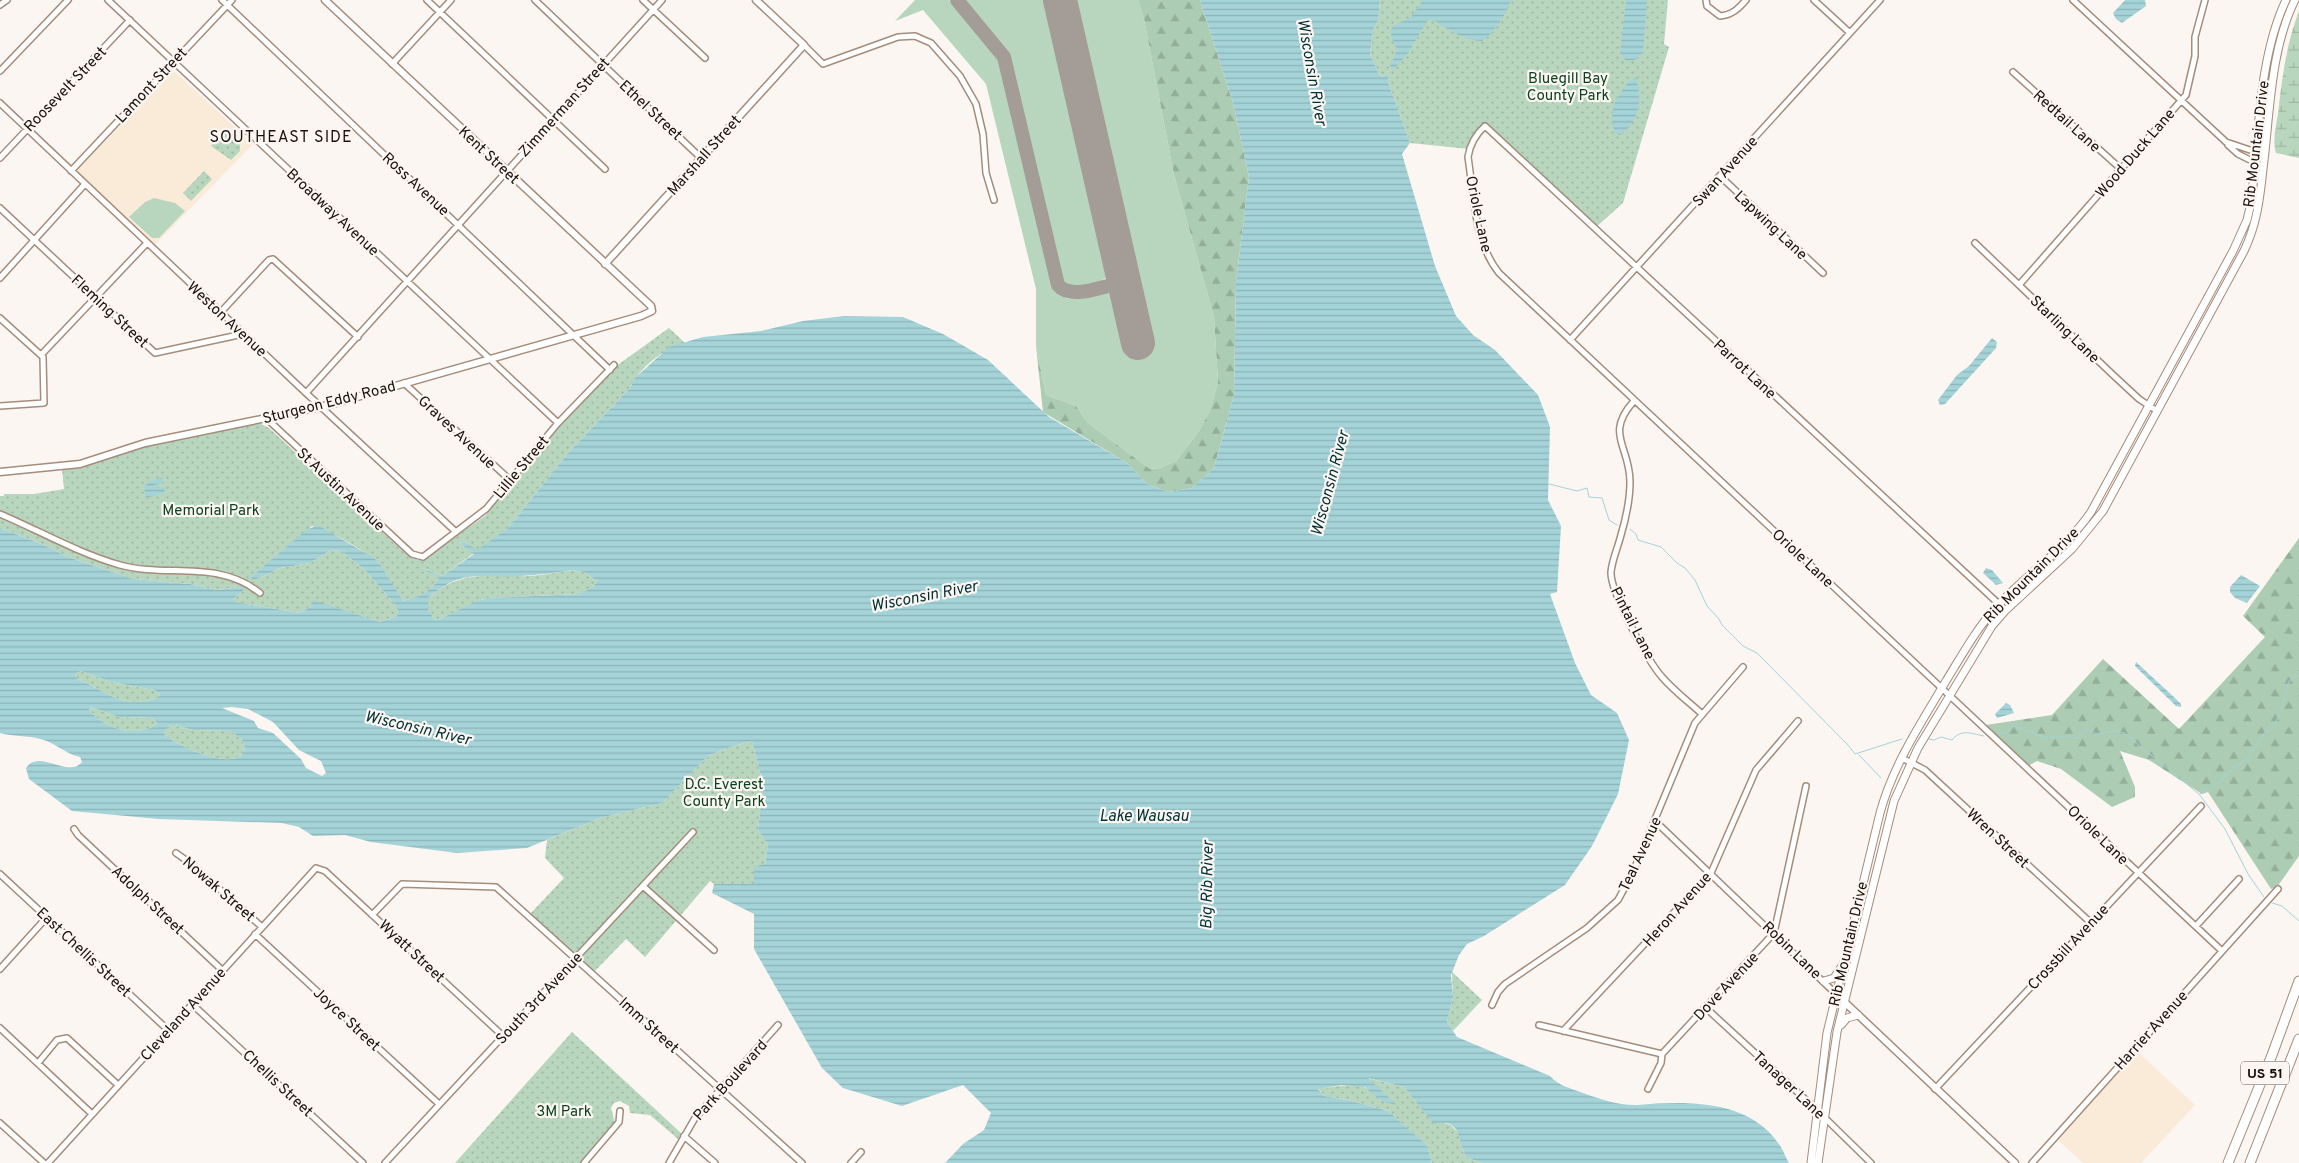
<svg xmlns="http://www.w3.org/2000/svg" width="2299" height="1163" font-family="Overpass,sans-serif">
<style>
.education{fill:#faead8}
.grass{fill:#b8d6be}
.forest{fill:url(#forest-firs)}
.wetland{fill:url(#wetland-marsh)}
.park{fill:url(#park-dots)}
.water{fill:url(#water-rules);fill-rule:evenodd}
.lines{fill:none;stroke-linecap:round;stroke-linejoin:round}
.stream{stroke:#a4d3d8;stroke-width:1}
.taxiway{stroke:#a39c97;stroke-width:14}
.runway{stroke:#a39c97;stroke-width:34}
.minor-casing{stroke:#a58c7b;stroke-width:8}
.tertiary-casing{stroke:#a58c7b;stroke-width:9}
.secondary-casing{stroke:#a58c7b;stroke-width:9}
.motorway-casing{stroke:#a58c7b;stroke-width:11}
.minor{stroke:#fff;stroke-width:5}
.tertiary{stroke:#fff;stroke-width:6}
.secondary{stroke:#fff;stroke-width:7}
.motorway{stroke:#fff;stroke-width:9}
.labels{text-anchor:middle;stroke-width:4.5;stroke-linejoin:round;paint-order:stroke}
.shield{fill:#fbf6f2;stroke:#5e5650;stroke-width:1}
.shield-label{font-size:14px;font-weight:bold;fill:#1a110a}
.park-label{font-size:15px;fill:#0c411f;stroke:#fbf6f2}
.street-label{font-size:15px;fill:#1a110a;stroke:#fbf6f2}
.water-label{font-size:16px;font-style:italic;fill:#023135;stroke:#fbf6f2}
.neighbourhood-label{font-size:16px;letter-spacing:1px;fill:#1a110a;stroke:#fbf6f2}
</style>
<defs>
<pattern id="forest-firs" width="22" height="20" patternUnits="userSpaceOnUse" patternTransform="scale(1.25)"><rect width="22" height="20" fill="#acccb3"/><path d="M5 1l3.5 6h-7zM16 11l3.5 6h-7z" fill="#93ae99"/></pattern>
<pattern id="wetland-marsh" width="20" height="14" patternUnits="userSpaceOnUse" patternTransform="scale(1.25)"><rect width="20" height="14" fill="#b8d6be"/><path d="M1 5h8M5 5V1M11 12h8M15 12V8" fill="none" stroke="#9eb7a2"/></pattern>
<pattern id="park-dots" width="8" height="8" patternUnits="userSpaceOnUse" patternTransform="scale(1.25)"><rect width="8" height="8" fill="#b8d6be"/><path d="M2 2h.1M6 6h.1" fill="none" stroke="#9eb7a2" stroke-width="1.8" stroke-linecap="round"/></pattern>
<pattern id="water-rules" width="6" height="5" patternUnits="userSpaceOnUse" patternTransform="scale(1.25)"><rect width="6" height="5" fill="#a4d3d8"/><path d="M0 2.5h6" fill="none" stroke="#8db4b8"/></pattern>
</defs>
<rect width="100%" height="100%" fill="#fbf6f2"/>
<path class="education" d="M 174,71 L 253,144 L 154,246 L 78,174 L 77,170 Z
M 2137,1051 L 2195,1105 L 2141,1163 L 2083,1163 L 2058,1140 Z"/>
<path class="grass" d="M 915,0 L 949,0 L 997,54 L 1000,63 L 1051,283 L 1056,292 L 1068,299 L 1107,292 L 1115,295 L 1129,344 L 1150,339 L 1072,0 L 1138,0 L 1144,19 L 1174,175 L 1214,317 L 1218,382 L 1211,408 L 1199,431 L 1176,461 L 1160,468 L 1150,469 L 1088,423 L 1076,406 L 1046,395 L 1036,346 L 1036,289 L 986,84 L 923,10 L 895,21 Z
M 963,0 L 1049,0 L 1110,266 L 1110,275 L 1098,283 L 1073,288 L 1063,282 L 1010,57 L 1005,49 Z
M 154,198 L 175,203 L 185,211 L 159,238 L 152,238 L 129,217 L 145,202 Z"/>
<path class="forest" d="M 1138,0 L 1200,0 L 1233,103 L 1249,177 L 1236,282 L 1234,395 L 1214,468 L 1192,488 L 1168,492 L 1147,484 L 1127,463 L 1043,412 L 1036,346 L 1046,395 L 1076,406 L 1088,423 L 1150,469 L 1160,468 L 1176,461 L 1199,431 L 1211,408 L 1218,382 L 1214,317 L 1174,175 L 1144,19 Z
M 2299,538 L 2299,856 L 2277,887 L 2271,889 L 2208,792 L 2202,794 L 2149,760 L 2120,751 L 2135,787 L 2135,797 L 2112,807 L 2061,769 L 2037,761 L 2028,766 L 1986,725 L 2052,715 L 2103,659 L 2179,729 L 2265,637 L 2243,616 Z"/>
<path class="wetland" d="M 2299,11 L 2299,158 L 2276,153 C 2272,141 2276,126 2278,114 C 2282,78 2286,45 2299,11 Z"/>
<path class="park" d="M 1380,0 L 1668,0 L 1664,44 L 1669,47 L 1623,203 L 1595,228 L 1485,126 L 1469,149 L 1410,143 L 1388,82 L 1389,76 L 1386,74 L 1382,77 L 1379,74 L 1370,54 L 1373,30 L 1378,21 Z
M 220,134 L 227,134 L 240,145 L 240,151 L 231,160 L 211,146 Z
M 204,171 L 212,179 L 191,201 L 183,193 Z
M 669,328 L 685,343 C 663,349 639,368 630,388 L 569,452 L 508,528 L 477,551 L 463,541 L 460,543 L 474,553 L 442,576 L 422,568 L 439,578 C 430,593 419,597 403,601 C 394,591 390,578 382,568 C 372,553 329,530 312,526 L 254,575 L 257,579 L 280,568 L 310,563 L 331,550 L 341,551 L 364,569 L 398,608 L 397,616 L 380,622 L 313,601 L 310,607 L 300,613 L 234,602 L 233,599 L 243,591 L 241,587 L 217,590 L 190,584 L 133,579 L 68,557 L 44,545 L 0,528 L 0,496 L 4,496 L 4,494 L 34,494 L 64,489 L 62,470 L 86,466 L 137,447 L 259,423 L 269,428 L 405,553 L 418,560 L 422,560 L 485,516 L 555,429 L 619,364 Z
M 572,570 L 584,572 L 597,581 L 593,587 L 579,594 L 489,598 L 478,601 L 438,620 L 434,619 L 428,609 L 428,598 C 458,572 481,576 517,576 C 535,577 554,573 572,570 Z
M 81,671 L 111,682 L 154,690 L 160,694 L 158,698 C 119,710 110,692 77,679 L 75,674 Z
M 91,707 L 119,717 L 152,718 L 157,723 C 153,728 149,728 143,730 C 122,734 104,726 89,710 Z
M 169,725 L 175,725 L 193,730 L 231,731 L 242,740 L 245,749 L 241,756 C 220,767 183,747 165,736 L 163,732 Z
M 752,741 L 763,784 L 758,830 L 768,845 L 765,864 L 754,884 L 714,884 L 710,881 L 645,957 L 626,939 L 592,974 L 576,959 L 578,952 L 575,953 L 571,951 L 530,914 L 564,878 L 545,858 L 547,840 L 600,818 L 662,803 L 708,756 L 727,748 Z
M 1452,972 L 1482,1000 L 1453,1031 L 1447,1022 L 1453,997 Z
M 572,1032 L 682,1134 L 678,1139 L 650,1115 L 630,1113 L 629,1106 L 620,1101 L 614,1103 L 611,1108 L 615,1123 L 580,1163 L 455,1163 Z
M 1367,1078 L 1404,1087 L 1415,1100 L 1441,1122 L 1451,1125 L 1461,1136 L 1463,1151 L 1466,1157 L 1482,1163 L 1432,1163 L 1427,1145 L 1388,1111 L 1348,1100 L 1324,1096 L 1318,1088 C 1332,1089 1353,1081 1366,1088 C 1372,1091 1377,1097 1381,1101 L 1386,1095 Z"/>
<path class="water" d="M 1200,0 L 1380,0 L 1378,21 L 1373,30 L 1370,54 L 1379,74 L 1382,77 L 1386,74 L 1389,76 L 1388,82 L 1410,143 L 1402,154 L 1435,266 L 1456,316 L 1473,335 L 1495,350 L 1538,395 L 1550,427 L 1548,500 L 1561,526 L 1557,592 L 1550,594 L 1575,663 L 1591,695 L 1617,713 L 1629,740 L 1618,794 L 1592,846 L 1565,885 L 1484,936 L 1467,944 L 1459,955 L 1451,975 L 1453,997 L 1447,1022 L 1457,1037 L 1550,1076 C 1559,1086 1570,1088 1583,1093 C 1600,1099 1620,1106 1638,1105 C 1685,1101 1748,1099 1778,1143 C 1783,1149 1785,1156 1789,1163 L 1482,1163 L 1466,1157 C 1458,1142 1462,1117 1434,1124 L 1404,1087 L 1368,1078 L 1397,1105 L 1381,1101 L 1365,1087 L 1342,1085 L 1318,1089 L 1324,1096 L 1348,1100 L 1388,1111 L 1427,1145 L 1432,1163 L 945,1163 L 963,1144 L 984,1130 L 991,1113 L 963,1085 L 902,1106 L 843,1088 L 822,1068 L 754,949 L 754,914 L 712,893 L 714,884 L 754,884 L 754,867 L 765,864 L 768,845 L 758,830 L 763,784 L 752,741 L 727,748 L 708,756 L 662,803 L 600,818 L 527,848 L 457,853 L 371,842 L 345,835 L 313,836 L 299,827 L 282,823 L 159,819 L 72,811 L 29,779 L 26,768 C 39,748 68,779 82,762 L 80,757 C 63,753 55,742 40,739 C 27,735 13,737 0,733 L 0,528 L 44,545 L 68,557 L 133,579 L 190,584 L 217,590 L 241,587 L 244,589 L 243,591 L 233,599 L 235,602 L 300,613 L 310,607 L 313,600 L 380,622 L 397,616 L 398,608 L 364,569 L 341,551 L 331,550 L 310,563 L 280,568 L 257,579 L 253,580 L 251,577 L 306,530 L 318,525 L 374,558 L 382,567 L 403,601 C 418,597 430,593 439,578 L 419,567 L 442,576 L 474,554 L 460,543 L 463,541 L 477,550 L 508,528 L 569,452 L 630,388 L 635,378 L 669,347 L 703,337 L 761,331 L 803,321 L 844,316 L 903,317 L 943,334 L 988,360 L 1049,417 L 1127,463 L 1147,484 L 1168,492 L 1192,488 L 1214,468 L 1234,395 L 1236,282 L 1249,177 L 1233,103 ZM 572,570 L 584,572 L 597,581 L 593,587 L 579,594 L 489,598 L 477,601 L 438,620 L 434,619 L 428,609 L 428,598 C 464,567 481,579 521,576 C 538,575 555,573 572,570 ZM 81,671 L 111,682 L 154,690 L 160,694 L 158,698 C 119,710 110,692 77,679 L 75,674 ZM 91,707 L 119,717 L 152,718 L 157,723 C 153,728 149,728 143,730 C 122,734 104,726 89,710 ZM 232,707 L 248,709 L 273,722 L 299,750 L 321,761 L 326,773 L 322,776 L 306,768 L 301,759 L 273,733 L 258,728 L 254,721 L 222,708 ZM 169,725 L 175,725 L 193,730 L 231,731 L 242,740 L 245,749 L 241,756 C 221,767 183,747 165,736 L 164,732 Z
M 1423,0 L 1511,0 C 1505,16 1496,31 1482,41 C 1463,40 1448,30 1432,19 L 1428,20 L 1408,53 L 1393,70 L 1390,66 L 1397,50 L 1391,36 L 1391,30 L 1393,26 L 1411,17 Z
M 1626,0 L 1647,0 L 1643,52 L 1635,60 L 1626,61 L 1620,53 Z
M 2125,0 L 2145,0 L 2146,6 L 2122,23 L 2116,19 L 2113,13 Z
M 1636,78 C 1643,103 1640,118 1620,135 L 1615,133 C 1608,110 1615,99 1629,81 Z
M 1992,338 L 1997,342 L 1996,348 L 1945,404 L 1940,405 L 1938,400 L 1957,375 L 1969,366 Z
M 162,478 L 163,483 L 154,485 L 154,487 L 164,488 L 165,493 L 146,498 L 144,487 L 150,481 Z
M 1986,568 L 1992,570 L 2003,583 L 1996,585 L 1983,573 Z
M 2241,575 L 2260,586 L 2247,603 L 2235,598 L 2230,592 L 2230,587 Z
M 2136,662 L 2176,699 L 2181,704 L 2181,707 L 2176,706 L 2138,669 L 2135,666 Z
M 2006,703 L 2010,705 L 2014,713 L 1997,718 L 1995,714 Z"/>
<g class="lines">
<path class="stream" d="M 1549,484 L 1577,491 L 1587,488 L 1589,497 L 1602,498 L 1609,520 L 1617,525
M 1630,529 L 1636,534 L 1638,540 L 1661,547 L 1677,563 L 1685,568 L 1695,580 L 1707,606 L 1719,619 L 1722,625 L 1743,646 L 1757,653 L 1848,745 L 1855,754 L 1902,739
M 1999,733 L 2005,733 L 2014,726 L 2047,738 L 2065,736 L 2077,738 L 2086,729 L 2097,734 L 2111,731 L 2124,733 L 2199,794 L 2225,829 L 2248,874 L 2264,897
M 1929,739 L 1934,740 L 1941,737 L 1952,740 C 1962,728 1972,734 1984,736
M 1859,755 L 1881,778
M 2200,794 L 2222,781 L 2223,775 L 2229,774 L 2229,772 L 2248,758 L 2264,733 L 2273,728 L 2280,713 L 2289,681 L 2299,675
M 2272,903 L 2282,906 L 2299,921"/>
<path class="taxiway" d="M 957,0 L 1004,57 L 1058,285 C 1071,301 1107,285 1125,281"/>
<path class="runway" d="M 1060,0 L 1138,343"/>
<g class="minor-casing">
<path id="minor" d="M 108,0 L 558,423
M 222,0 L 610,370
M 427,0 L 605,169
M 535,0 L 701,158
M 643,0 L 705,58
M 1706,0 L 1707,6 L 1720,16 C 1732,15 1738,9 1746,0
M 1814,0 L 1850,33
M 2073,0 L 2226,142 L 2265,155
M 0,5 L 7,0
M 804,45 L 823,64 L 898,37 L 915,36 L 931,43 L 960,76 L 976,104 L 983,134 L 986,173 L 994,200
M 392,64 L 451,0
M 0,71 L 68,0
M 2013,72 L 2121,169
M 0,103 L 306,393 L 456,532
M 2228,145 L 2238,154 L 2258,164
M 0,158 L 130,20
M 71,171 L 232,0
M 1720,176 L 1823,273
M 0,208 L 155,353 L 243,334
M 1975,243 L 2111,373 L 2139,399 L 2157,411
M 0,278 L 85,184
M 2019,285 L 2186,95 L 2195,56 L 2195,37 L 2205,0
M 220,313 L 269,260 L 273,259 L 358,337
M 0,318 L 43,357 L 44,403 L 0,406
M 1570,340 L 1880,0
M 41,355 L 147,243
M 404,383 L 510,480
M 306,393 L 662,0
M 1634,401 C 1604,434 1630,446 1630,482 C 1630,500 1626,518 1621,535 C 1618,547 1612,560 1611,572 C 1610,592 1648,661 1662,677 C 1674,691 1689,702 1702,714
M 266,418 L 412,554 L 423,557 L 486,509 L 558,423 L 614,365
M 0,514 C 40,531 78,553 120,565 C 167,578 218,559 260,593
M 2001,606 L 1485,126 C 1475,135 1470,144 1468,157 C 1474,196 1474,242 1499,273 L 2222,951
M 1902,758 L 1925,770 L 2091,923
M 1655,821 L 1836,994
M 74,829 L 78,835 L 222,970
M 176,853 L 190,863 L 262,927
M 0,874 L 168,1030
M 644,887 L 714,950
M 372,915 L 402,884 L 496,887 L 802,1163
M 2196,926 L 2239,879
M 255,934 L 439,1104
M 0,969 L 47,917
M 192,1004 L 363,1163
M 1492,1005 L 1498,992 L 1505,984 L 1587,928 L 1618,900 L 1633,872 L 1695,723 L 1743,667
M 1706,1008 L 1818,1111
M 1539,1025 L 1662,1054
M 0,1028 L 92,1114
M 1563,1031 L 1711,873 L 1756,770 L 1798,721
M 38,1063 L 57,1040 L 67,1038 L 118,1085
M 1648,1089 L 1661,1063 L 1662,1054 L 1774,933 L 1806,786
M 1935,1089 L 2201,806
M 1824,1117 L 1871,1163
M 0,1123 L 44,1163
M 684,1136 L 715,1163
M 48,1163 L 316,868 L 325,871 L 503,1036
M 385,1163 L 693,832
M 584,1163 L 619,1122 L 620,1111
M 669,1163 L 695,1118 L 778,1025
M 851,1163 L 861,1152
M 2032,1163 L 2278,889"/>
</g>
<g class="tertiary-casing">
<path id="tertiary" d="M 605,264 L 804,45 L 756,0
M 0,472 L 80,464 L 145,443 L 329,405 L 641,316 L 652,311 L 651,306 L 325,0
M 1836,994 L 2015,1163"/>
</g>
<g class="secondary-casing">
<path id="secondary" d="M 1824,981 L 1834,978 L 1842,966
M 1841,1025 L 1847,1018 L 1858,1015
M 1811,1163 L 1827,1033 L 1880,813 C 1893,765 1921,723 1946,681 C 1962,655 1977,628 1997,606 C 2028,573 2065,550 2091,512 L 2233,251 L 2247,220 L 2251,203 C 2259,138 2258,59 2286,0
M 1818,1163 L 1837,1032 L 1894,801 L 1918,748 L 1992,626 L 2005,611 L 2072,549 L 2103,511 L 2244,251 C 2257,224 2260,198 2263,169 C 2270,115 2270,50 2295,0"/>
</g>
<g class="motorway-casing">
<path id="motorway" d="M 2228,1163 L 2272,1055 L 2299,981
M 2250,1163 L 2299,1039"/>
</g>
<use href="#minor" class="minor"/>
<use href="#tertiary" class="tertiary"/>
<use href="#secondary" class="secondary"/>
<use href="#motorway" class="motorway"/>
</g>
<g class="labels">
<rect class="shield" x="2241" y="1061.5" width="48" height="23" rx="4"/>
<g class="shield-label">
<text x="2265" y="1078">US 51</text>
</g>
<g class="park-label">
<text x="1568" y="83">Bluegill Bay<tspan x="1568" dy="17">County Park</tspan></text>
<text x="211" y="515">Memorial Park</text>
<text x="724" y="789">D.C. Everest<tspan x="724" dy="17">County Park</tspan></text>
<text x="564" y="1116">3M Park</text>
</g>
<g class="street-label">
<text transform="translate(151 85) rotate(-47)" y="5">Lamont Street</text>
<text transform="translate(65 89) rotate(-46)" y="5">Roosevelt Street</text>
<text transform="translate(564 107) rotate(-48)" y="5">Zimmerman Street</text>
<text transform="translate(651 110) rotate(43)" y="5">Ethel Street</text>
<text transform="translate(2067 121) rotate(42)" y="5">Redtail Lane</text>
<text transform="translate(2256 144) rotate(-83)" y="5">Rib Mountain Drive</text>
<text transform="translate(2135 153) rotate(-49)" y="5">Wood Duck Lane</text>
<text transform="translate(489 155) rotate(43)" y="5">Kent Street</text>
<text transform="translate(704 155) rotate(-48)" y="5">Marshall Street</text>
<text transform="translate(1725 171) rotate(-48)" y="5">Swan Avenue</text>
<text transform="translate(416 184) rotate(43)" y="5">Ross Avenue</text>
<text transform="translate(333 212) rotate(43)" y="5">Broadway Avenue</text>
<text transform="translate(1479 214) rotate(78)" y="5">Oriole Lane</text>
<text transform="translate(1771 225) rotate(43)" y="5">Lapwing Lane</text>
<text transform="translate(110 311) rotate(43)" y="5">Fleming Street</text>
<text transform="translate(227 319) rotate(43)" y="5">Weston Avenue</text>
<text transform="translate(2065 329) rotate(44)" y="5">Starling Lane</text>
<text transform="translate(1745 369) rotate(43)" y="5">Parrot Lane</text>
<text transform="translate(329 402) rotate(-14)" y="5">Sturgeon Eddy Road</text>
<text transform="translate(457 432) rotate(43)" y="5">Graves Avenue</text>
<text transform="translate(521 467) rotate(-50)" y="5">Lillie Street</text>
<text transform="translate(341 489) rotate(43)" y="5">St Austin Avenue</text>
<text transform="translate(1803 558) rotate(43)" y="5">Oriole Lane</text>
<text transform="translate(2031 575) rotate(-45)" y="5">Rib Mountain Drive</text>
<text transform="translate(1633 623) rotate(63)" y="5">Pintail Lane</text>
<text transform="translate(2098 835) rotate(44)" y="5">Oriole Lane</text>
<text transform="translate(1998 838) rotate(43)" y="5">Wren Street</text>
<text transform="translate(1640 854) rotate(-65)" y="5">Teal Avenue</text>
<text transform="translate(219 889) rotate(41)" y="5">Nowak Street</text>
<text transform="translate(148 900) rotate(43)" y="5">Adolph Street</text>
<text transform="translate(1677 909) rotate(-48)" y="5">Heron Avenue</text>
<text transform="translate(1848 944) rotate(-77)" y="5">Rib Mountain Drive</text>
<text transform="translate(2068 947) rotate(-47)" y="5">Crossbill Avenue</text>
<text transform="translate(1792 950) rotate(44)" y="5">Robin Lane</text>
<text transform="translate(412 951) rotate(43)" y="5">Wyatt Street</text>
<text transform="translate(84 952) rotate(43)" y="5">East Chellis Street</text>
<text transform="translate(1726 986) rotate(-47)" y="5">Dove Avenue</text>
<text transform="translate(539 998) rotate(-47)" y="5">South 3rd Avenue</text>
<text transform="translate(183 1014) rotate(-48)" y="5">Cleveland Avenue</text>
<text transform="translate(347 1019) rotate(43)" y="5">Joyce Street</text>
<text transform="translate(649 1025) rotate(42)" y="5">Imm Street</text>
<text transform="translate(2151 1030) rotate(-48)" y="5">Harrier Avenue</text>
<text transform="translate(730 1080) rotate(-48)" y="5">Park Boulevard</text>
<text transform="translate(278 1083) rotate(43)" y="5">Chellis Street</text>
<text transform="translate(1789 1085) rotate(43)" y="5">Tanager Lane</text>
</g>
<g class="water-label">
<text transform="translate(1313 72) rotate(80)" y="6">Wisconsin River</text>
<text transform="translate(1329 483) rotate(-75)" y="6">Wisconsin River</text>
<text transform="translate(924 595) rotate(-11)" y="6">Wisconsin River</text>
<text transform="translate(418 727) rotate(13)" y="6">Wisconsin River</text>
<text x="1144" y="821">Lake Wausau</text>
<text transform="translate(1206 885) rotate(-89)" y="6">Big Rib River</text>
</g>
<g class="neighbourhood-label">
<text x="281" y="142">SOUTHEAST SIDE</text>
</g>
</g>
</svg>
